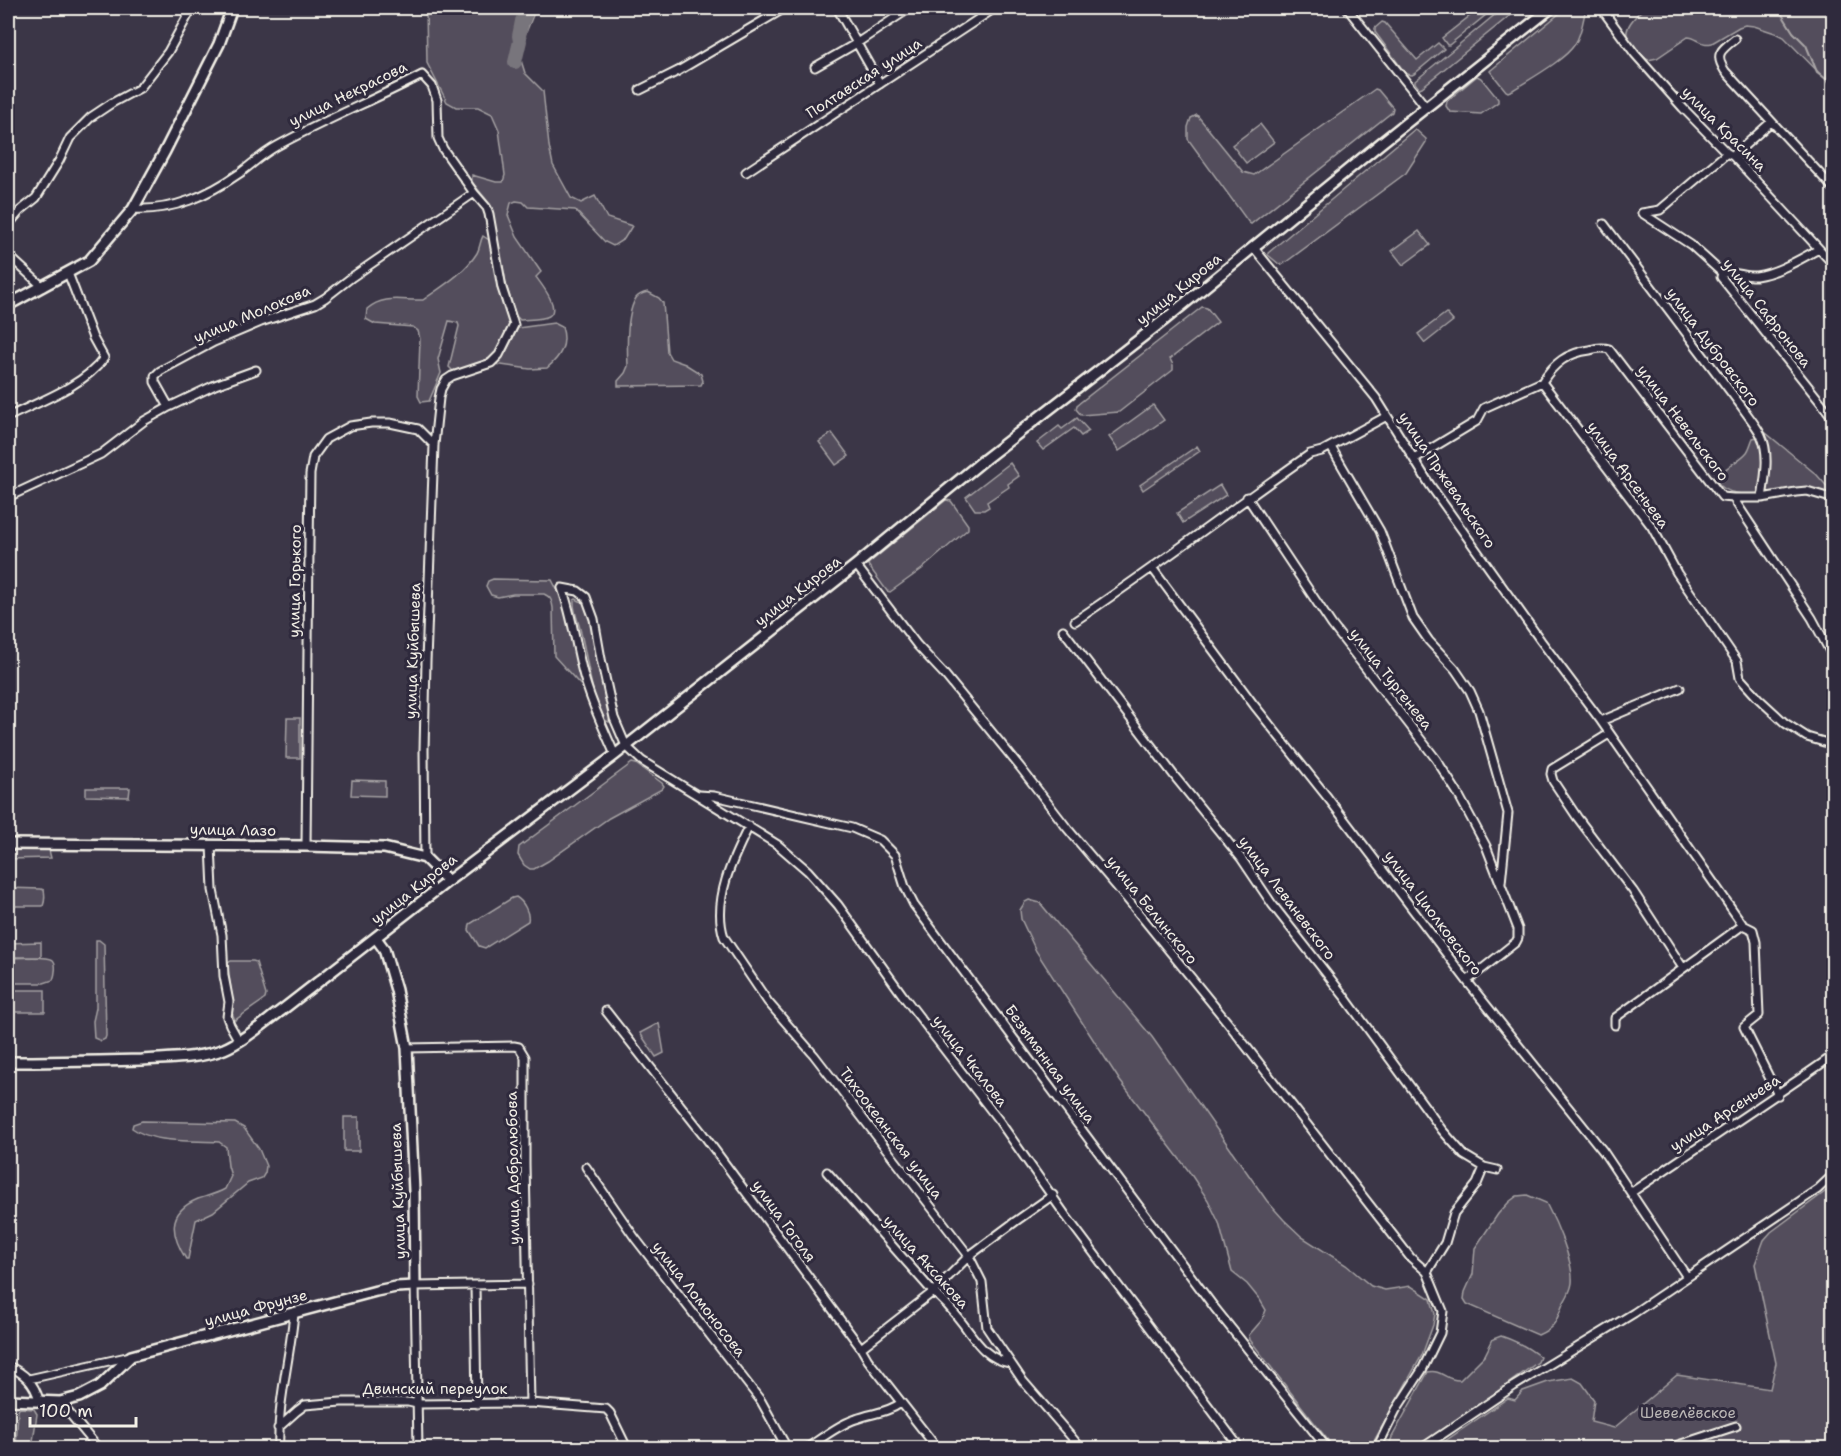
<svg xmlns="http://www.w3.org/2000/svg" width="1841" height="1456" font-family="'Shantell Sans',sans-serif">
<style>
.green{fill:#534e5c;stroke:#a4a0a2;stroke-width:1.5}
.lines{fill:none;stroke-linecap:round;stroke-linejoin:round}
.stream{stroke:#aaa6a7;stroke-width:2}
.river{stroke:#78747b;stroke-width:14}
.minor-casing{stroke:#f4f1e8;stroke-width:11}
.major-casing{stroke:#f4f1e8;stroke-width:14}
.minor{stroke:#2f2a3d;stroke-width:7}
.major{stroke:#2f2a3d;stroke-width:9}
.labels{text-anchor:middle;stroke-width:6;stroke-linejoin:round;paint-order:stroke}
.street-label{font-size:15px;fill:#f4f1e8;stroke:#2f2a3d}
.park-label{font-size:15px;fill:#bcb8b7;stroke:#2f2a3d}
</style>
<rect width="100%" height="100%" fill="#3b3647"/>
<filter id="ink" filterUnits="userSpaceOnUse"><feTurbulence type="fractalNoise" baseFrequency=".0167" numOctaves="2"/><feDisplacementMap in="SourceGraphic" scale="12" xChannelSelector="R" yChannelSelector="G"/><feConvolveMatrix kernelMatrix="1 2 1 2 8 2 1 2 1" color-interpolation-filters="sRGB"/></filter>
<g filter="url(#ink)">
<path class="green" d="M 426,8 L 536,8 L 523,40 L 519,54 L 525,73 L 543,91 L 549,146 L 553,165 L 571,198 L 581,203 L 595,196 L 607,218 L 632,226 L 624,239 L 613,246 L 605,242 L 575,210 L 528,207 L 523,202 L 516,201 L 511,203 L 508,215 L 517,237 L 541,272 L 536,277 C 541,284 561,308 549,316 C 542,320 528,319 520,320 L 516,316 L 507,288 L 490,204 L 472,182 L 472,175 L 496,182 L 503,182 L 505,175 L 499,130 L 492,114 L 478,107 L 456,107 L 447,102 L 427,63 Z
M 1480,8 L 1491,8 L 1492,10 L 1449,45 L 1447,45 L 1442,38 Z
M 1503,8 L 1519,8 L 1422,87 L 1419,88 L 1415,83 L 1415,81 Z
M 1566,8 L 1586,8 C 1583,20 1582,33 1575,44 C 1565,60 1530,79 1513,90 L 1508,92 L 1506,91 L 1490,71 L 1491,70 Z
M 1644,8 L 1833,8 L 1833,87 L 1784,37 L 1778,34 L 1754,26 L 1745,25 L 1739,27 L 1712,43 C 1701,46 1697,37 1688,37 L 1657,58 L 1648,60 C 1622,39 1619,31 1644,8 Z
M 1382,22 L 1385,23 L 1417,60 L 1438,43 L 1444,49 L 1414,74 L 1412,75 L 1406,74 L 1375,32 L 1375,28 Z
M 1477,76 L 1481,78 L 1498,99 L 1498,102 L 1481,114 L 1450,112 L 1446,106 L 1447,101 Z
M 1375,89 L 1378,90 L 1393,108 L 1392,112 L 1251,224 L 1249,223 L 1188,139 L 1188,127 L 1191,118 L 1197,115 L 1243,172 L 1254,175 Z
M 1260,124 L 1274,142 L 1246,163 L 1232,145 Z
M 1415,129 L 1426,139 L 1426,142 L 1406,173 L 1282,265 L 1279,264 L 1268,255 L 1268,253 Z
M 1419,231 L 1430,245 L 1403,265 L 1392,251 Z
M 483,236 L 489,240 L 498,290 L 511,328 L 497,354 L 479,365 L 453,371 L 449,367 L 459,326 L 458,323 L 449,321 L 438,359 L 441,373 L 429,401 L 421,402 L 418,396 L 420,339 L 418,331 L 413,327 L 375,324 L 366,319 L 367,309 C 384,294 403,301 423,300 C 441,287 464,274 477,253 C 480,248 480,241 483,236 Z
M 648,292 L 659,298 L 663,303 L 667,352 L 671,359 L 685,364 L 701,374 L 703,381 L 701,385 L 618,386 L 618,381 L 625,373 L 628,366 C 627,348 626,314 636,298 C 639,294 643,293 648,292 Z
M 1202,307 L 1207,308 L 1218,322 L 1170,359 L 1173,365 L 1173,370 L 1119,412 L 1081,415 L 1076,409 L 1077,405 Z
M 1446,313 L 1453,321 L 1425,343 L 1418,334 Z
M 554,323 L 562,327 C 568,345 560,357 547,368 L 530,369 L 494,364 L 506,352 L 518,328 Z
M 1153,405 L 1164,420 L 1119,451 L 1109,437 Z
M 1077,418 L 1089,431 L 1081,436 L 1074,428 L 1043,450 L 1037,443 L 1059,426 L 1062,429 Z
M 832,433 L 849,456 L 836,465 L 819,442 Z
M 1766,433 L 1817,475 L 1831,491 L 1827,493 C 1801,483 1791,493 1766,493 L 1767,447 L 1765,435 Z
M 1757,437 C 1767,452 1762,475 1759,493 C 1746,496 1724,494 1717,481 C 1723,466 1738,463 1747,452 C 1750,448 1751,442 1753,438 Z
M 1197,446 L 1200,451 L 1143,490 L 1140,485 Z
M 1010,463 L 1019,476 L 1008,484 L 1009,487 L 987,502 L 989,507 L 984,510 L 975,510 L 966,497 Z
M 1220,485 L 1226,495 L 1183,523 L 1177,513 Z
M 946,500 L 951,501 L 968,525 L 968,529 L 922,569 L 890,592 L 887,591 L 868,565 L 869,563 Z
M 493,579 L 552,580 L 565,605 L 585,690 L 554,656 L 553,608 C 552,601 551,597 544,594 L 513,594 L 498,597 L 491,595 L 486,586 L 488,581 Z
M 576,599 L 584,603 L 591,622 L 610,717 L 609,722 C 604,720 605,721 602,716 C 591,694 587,657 581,633 C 579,622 573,611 574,600 Z
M 287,718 L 300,718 L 300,758 L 286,758 Z
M 632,763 L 636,764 L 662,783 L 664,786 L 662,789 L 609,818 L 548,861 L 534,869 L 530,869 L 524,865 L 518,855 L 519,847 Z
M 352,780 L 385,781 L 385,796 L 351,795 Z
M 86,788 L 130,788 L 129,797 L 86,796 Z
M 8,849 L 46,849 L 49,850 L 51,858 L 8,859 Z
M 8,888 L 41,889 L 44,890 C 45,895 45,901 43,906 L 8,906 Z
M 516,897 C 523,901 530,913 528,921 L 485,948 L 479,946 L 469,930 L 470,924 L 512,898 Z
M 1029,900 L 1040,903 L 1152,1037 L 1267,1201 L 1284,1220 L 1302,1237 L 1346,1265 L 1371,1286 L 1385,1290 L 1411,1286 L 1431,1299 L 1435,1314 L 1433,1325 L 1422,1355 L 1370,1448 L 1334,1448 L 1250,1340 L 1249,1335 L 1262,1320 L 1266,1310 L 1260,1300 L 1247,1284 L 1232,1272 L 1219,1223 L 1208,1200 L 1188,1170 L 1120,1081 L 1036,951 L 1021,919 L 1020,910 L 1025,902 Z
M 96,940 L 99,940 L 104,944 L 106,1036 L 105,1039 L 101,1041 L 94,1038 L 93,1021 L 96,1008 Z
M 41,942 L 41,957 L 8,957 L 8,943 Z
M 8,958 C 15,958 48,955 53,960 C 57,964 55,975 53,980 L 44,983 L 8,983 Z
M 231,961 L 253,961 L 256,962 L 266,995 L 265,999 L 235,1020 L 232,1013 L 233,1002 L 228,969 L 228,963 Z
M 8,990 L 45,990 L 45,1012 L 8,1012 Z
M 659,1023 L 664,1053 L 656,1057 L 640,1033 Z
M 344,1117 L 359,1117 L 359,1151 L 344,1151 Z
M 142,1121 L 235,1123 L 244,1128 L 259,1149 L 266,1166 L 265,1173 L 262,1178 L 248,1183 L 213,1212 L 196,1220 L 188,1259 L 186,1259 C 171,1235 166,1212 198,1199 C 207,1196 216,1194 225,1189 L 231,1176 L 228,1166 L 226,1147 L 219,1142 C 192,1140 154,1144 132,1128 L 133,1124 Z
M 1833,1186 L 1833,1448 L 1435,1448 L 1508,1398 L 1515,1400 L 1523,1391 L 1548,1382 L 1573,1378 L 1582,1383 L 1594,1400 L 1591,1422 L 1614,1428 L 1677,1375 L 1770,1389 L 1776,1363 L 1755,1264 L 1764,1240 L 1771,1232 Z
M 1527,1195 L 1546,1203 C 1556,1222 1574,1262 1572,1283 C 1571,1291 1567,1297 1563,1304 C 1556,1321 1556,1327 1538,1335 L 1467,1304 L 1464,1299 L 1465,1292 L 1473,1274 L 1475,1248 L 1498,1214 L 1509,1202 L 1517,1196 Z
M 1501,1336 C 1516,1341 1528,1347 1540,1357 L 1538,1362 L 1448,1427 L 1413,1448 L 1388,1448 L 1392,1437 L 1428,1372 C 1442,1369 1446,1381 1460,1380 L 1485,1355 L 1493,1339 Z
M 20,1408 L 34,1409 L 37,1414 L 32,1448 L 16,1448 L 18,1410 Z"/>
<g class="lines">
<path class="stream" d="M 1778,8 L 1793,32 L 1806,45 L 1817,72 L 1834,85"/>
<path class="river" d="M 515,62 L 520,41 L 519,36 L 522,21 L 528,8"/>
<g class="minor-casing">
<path id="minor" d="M 837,8 L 880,84
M 1347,8 L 1426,107
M 1601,8 L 1635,54 L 1683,108 L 1727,153 L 1733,156 L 1834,265
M 1735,39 C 1721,50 1714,54 1725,71 L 1834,189
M 815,67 L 857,43 L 910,8
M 640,90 L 678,71 L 785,8
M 1733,156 L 1771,122
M 746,172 L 995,8
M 133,209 C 173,211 207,196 240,173 C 252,164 264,153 277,146 C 324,120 374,100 422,75 L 432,86 L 437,100 L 438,138 L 443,149 L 474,193 L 487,208 L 489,214 L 502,288 L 514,325 L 499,355 L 491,363 L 452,376 L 446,380 L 441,389 L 439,398 L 434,445 L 426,662 L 424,750 L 425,858
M 1642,213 L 1691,245 L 1722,273 L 1721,277 L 1834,419
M 1642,213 L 1660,210 L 1727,153
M 1604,224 L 1742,407 C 1748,416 1756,425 1761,435 C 1770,454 1765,478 1762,498
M 8,229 L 9,224 L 20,211 L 36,198 L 59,161 L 70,138 L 91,117 L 112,103 L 140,88 L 168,52 L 192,8
M 1254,248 L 1376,398 L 1430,485 L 1541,641 L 1601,721 L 1743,925 L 1753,930 L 1756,942 L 1759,1015 L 1744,1027 L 1778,1095
M 8,255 L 43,287
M 1722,273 C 1734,271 1745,277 1756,276 C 1778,273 1800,259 1819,249
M 1542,382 C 1554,363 1567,353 1590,350 C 1596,348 1603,347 1609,349 L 1722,497 L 1733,498 L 1812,618 L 1834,659
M 169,407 L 155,382 L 155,376 L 160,371 L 214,342 L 261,322 L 315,304 L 325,298 L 352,277 L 474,193
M 8,417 C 38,402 84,386 104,358 L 93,338 L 68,273
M 1331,447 L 1380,531 L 1413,618 L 1429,641 L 1455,669 L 1470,691 L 1479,711 L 1508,813 L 1501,883
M 1414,459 L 1477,421 L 1484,408 L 1542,382 L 1652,527 L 1677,573 L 1737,661 L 1740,678 L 1758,698 L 1785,723 L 1807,737 L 1834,745
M 8,497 L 101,454 L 144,421 L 169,407 L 215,385 L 256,370
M 1247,497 L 1332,625 L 1436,759 L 1457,792 L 1486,846 L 1518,929 L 1518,938 L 1516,942 L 1467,981
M 1733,498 L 1762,498 L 1796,492 L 1807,491 L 1834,499
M 856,565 L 917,645 L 945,675 L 1020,767 L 1067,828 L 1128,900 L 1228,1023 L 1410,1257 L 1427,1272 L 1436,1294 L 1443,1311 L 1440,1333 L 1422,1370 L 1396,1410 L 1377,1448
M 1153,569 L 1254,705 L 1328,798 L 1467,981 L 1603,1151 L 1687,1277
M 1075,621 C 1155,568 1231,509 1310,454 L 1322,451 L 1387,416
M 1063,630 L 1176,778 L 1241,858 L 1272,904 L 1344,996 L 1442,1130 L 1464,1155 L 1484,1167 L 1497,1170
M 1601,721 L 1680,688
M 1609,734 L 1552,769 L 1551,774 L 1553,781 L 1577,817 L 1633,891 L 1683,968
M 615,755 C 603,727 589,698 582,669 C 575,641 572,615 562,588 L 578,591 L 586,597 L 594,619 L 601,659 L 614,718 L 626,746 L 642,761 L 778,845 L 808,871 L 838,905 L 904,997 L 1000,1122 L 1066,1216 L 1240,1448
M 699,795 L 714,796 L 852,828 L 880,840 L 895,855 L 905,887 L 914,905 L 1214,1307 L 1327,1448
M 749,826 C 733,858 712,900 724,937 L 768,1002 L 814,1055 L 969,1256 L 982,1282 L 987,1328 L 1023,1381 L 1081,1448
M 211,845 L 213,890 L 222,935 L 224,976 L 229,1002 L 227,1017 L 230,1025 L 239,1041
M 306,846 L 309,548 L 310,474 L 313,457 L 326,439 L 350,426 L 371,423 L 390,423 L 418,429 L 434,445
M 606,1011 L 703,1134 L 861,1348 L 868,1360 L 937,1448
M 1615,1025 L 1615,1018 L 1743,925
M 407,1048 L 514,1046 L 519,1047 L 525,1057 L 525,1164 L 530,1403
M 586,1167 L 635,1238 L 761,1401 L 787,1448
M 827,1172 L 933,1292 C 945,1301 954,1312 963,1324 C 976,1341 986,1359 1010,1363
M 1632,1192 C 1699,1146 1767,1102 1834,1055
M 1427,1272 L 1445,1243 L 1454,1213 L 1477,1184 L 1484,1167
M 475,1286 L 477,1404
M 861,1348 L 933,1292 L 969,1256 L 1016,1221 L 1053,1195
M 8,1366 C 24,1373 34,1382 39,1400
M 29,1379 L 131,1356
M 60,1402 L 98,1448
M 278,1428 L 297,1411 L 305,1405 L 341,1402 L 408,1402 L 417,1404 L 530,1403 L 606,1409 L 610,1413 L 627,1448
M 279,1448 C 277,1403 290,1359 294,1313
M 418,1448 L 415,1286 L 528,1284
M 768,1448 L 783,1443
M 807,1448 C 822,1438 838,1425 856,1419 C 872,1413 887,1413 901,1403
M 1422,1448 L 1514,1386 L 1634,1313 L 1818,1189 L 1834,1174
M 1669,1448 L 1736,1426"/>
</g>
<g class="major-casing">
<path id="major" d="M 8,305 L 89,261 L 133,209 L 165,151 L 219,44 L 232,8
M 8,844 L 306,846 L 384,848 L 425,858 L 448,881
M 8,1062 C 52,1062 97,1061 142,1060 C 169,1058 199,1059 224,1049 C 245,1040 264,1023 282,1010 L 448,881 L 615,755 L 856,565 L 985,459 L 1163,321 L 1381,143 L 1551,8
M 8,1400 L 60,1402 L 79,1397 L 100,1386 L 131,1356 L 376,1291 L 396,1287 L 415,1286 L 414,1191 L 407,1048 L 396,990 L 384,949 L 376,938"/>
</g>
<use href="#minor" class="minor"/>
<use href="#major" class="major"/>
</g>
</g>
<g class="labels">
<g class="street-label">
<text transform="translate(864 78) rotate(-33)" y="5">Полтавская улица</text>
<text transform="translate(348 94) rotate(-26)" y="5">улица Некрасова</text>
<text transform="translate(1724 129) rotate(45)" y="5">улица Красина</text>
<text transform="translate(1179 289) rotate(-39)" y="5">улица Кирова</text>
<text transform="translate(1767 313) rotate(52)" y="5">улица Сафронова</text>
<text transform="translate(252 314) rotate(-23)" y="5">улица Молокова</text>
<text transform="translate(1713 347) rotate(53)" y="5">улица Дубровского</text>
<text transform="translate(1683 423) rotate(53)" y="5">улица Невельского</text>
<text transform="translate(1628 475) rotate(54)" y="5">улица Арсеньева</text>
<text transform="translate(1447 480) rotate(56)" y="5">улица Пржевальского</text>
<text transform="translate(295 581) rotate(-89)" y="5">улица Горького</text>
<text transform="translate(798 591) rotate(-38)" y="5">улица Кирова</text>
<text transform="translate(413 651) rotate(-88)" y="5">улица Куйбышева</text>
<text transform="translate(1391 679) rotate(52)" y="5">улица Тургенева</text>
<text transform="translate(233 830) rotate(1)" y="5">улица Лазо</text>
<text transform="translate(414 889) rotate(-38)" y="5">улица Кирова</text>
<text transform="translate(1287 898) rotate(53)" y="5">улица Леваневского</text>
<text transform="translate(1152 910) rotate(51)" y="5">улица Белинского</text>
<text transform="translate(1433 913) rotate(53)" y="5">улица Циолковского</text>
<text transform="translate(970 1061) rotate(52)" y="5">улица Чкалова</text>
<text transform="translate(1050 1064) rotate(54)" y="5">Безымянная улица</text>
<text transform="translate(1725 1113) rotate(-33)" y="5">улица Арсеньева</text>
<text transform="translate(891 1133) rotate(53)" y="5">Тихоокеанская улица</text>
<text transform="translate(513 1168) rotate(-91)" y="5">улица Добролюбова</text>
<text transform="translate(398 1191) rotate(-92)" y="5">улица Куйбышева</text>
<text transform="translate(784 1221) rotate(54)" y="5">улица Гоголя</text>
<text transform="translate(926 1262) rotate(48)" y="5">улица Аксакова</text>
<text transform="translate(699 1299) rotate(52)" y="5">улица Ломоносова</text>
<text transform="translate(256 1308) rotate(-15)" y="5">улица Фрунзе</text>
<text x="435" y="1394">Двинский переулок</text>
</g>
<g class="park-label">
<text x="1688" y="1418">Шевелёвское</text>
</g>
</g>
<rect width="1841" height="1456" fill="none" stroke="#2f2a3d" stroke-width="30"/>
<rect x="15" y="15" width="1811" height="1426" fill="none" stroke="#f4f1e8" stroke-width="2" filter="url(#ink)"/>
<path d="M30 1417v9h106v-9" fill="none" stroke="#f4f1e8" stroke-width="3"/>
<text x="39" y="1417" font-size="18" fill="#f4f1e8" stroke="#2f2a3d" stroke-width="4.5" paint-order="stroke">100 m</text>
</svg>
